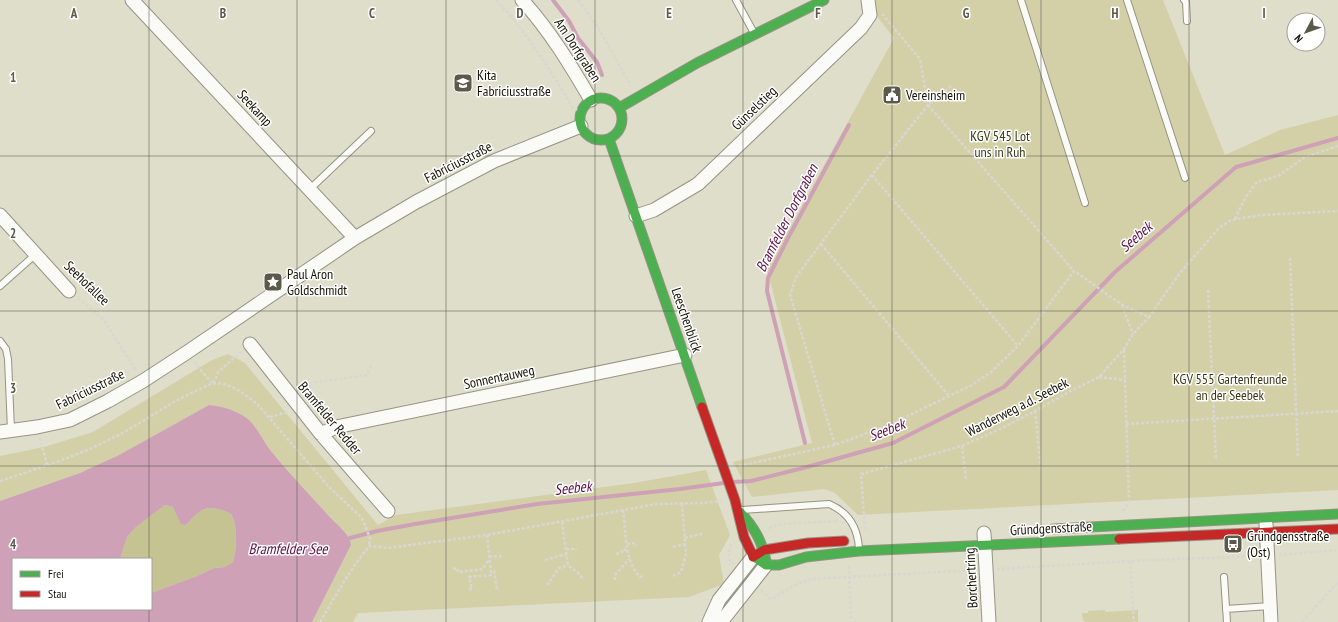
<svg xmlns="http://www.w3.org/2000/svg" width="1338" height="622" font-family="'PT Sans Narrow',sans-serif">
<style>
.green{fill:#d3d0a8}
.forest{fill:#c6c392}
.water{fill:#cea1b6;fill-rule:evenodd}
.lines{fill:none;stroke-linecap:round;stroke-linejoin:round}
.stream{stroke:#cea1b6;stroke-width:4}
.lane-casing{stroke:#959484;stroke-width:8}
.street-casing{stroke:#959484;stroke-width:15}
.fast-casing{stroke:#959484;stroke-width:11}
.jam-casing{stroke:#959484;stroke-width:11}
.path{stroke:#d8d7d1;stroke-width:2.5;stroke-dasharray:3 2;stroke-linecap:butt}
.lane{stroke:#fafaf7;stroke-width:6}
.street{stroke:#fafaf7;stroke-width:13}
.fast{stroke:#4caf50;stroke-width:9}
.jam{stroke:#c62828;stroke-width:9}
.grid{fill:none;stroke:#5a594a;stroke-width:1;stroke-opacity:0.55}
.labels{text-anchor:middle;stroke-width:3;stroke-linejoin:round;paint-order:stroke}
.street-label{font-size:14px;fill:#131205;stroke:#fff}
.poi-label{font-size:14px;fill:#131205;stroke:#fff;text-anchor:start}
.park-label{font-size:14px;fill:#3a3818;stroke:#fff}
.water-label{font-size:15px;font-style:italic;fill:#5c0f46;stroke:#fff}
.grid-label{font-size:13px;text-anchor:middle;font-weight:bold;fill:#5a594a;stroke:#fff;stroke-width:3;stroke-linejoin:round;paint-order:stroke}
</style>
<rect width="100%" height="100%" fill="#dfdeca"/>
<path class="green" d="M 866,0 L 1163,0 L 1225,155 L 1280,130 L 1338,115 L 1338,490 L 858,515 L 835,493 L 824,489 L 752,497 L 733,462 L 812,443 L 767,269 L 894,38 L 865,1 Z
M 228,354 L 245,363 L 378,525 L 396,515 L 634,483 L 706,470 L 730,535 L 719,555 L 724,584 L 689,597 L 358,613 L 353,622 L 312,622 L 348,551 L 344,531 L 334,523 L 269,449 L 260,434 L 248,420 L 235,411 L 209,405 L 119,455 L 80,473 L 0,501 L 0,456 L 44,447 L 93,432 L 212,360 Z
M 1105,610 L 1105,612 L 1138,610 L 1138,622 L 1085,622 L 1085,621 L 1083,621 L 1082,613 L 1088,613 L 1088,611 Z"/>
<path class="forest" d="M 165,505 L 173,507 L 179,517 L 186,525 C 202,507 208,503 231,514 C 238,528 237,547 233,562 L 225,567 L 214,568 L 197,576 L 151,593 L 151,559 L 120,559 L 127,537 L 135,528 Z"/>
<path class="water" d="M 209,405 C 224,407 237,410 249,420 C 258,429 263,440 270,450 C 288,472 308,493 327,514 C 335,524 349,532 351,545 L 312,622 L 0,622 L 0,501 L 80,473 L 119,455 ZM 165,505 L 173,507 L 181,524 L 186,525 C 202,507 208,503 231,514 C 238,527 237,548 233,562 L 225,567 L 214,568 L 197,576 L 151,593 L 151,609 L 13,609 L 13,559 L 120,559 L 127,537 L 135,528 Z"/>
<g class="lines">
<path class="stream" d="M 553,0 L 569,21 L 578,38 L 597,62 L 602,75
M 805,443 L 767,291 L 768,278 L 788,238 L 849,125
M 733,482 L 751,481 L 807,467 L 893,443 L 1004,387 L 1115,272 L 1236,167 L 1338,138
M 350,538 L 377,531 L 415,524 L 537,504 L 680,489 L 724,483"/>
<g class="lane-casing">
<path id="lane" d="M 736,0 L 754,33
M 1021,0 L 1085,203
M 1127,0 L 1185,178
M 1184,0 L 1186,2 L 1187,21
M 310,189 L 371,131
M 0,286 L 36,254
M 0,341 L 6,349 L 8,359 L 11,430
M 742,510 L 829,504 C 848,512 858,528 859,549
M 1224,577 L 1227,622
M 1226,609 L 1270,606"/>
</g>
<g class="street-casing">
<path id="street" d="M 132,0 L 355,238
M 522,0 C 550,31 570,64 591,100
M 0,215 L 69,291
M 636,216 L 654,210 L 698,184 L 861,28 L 870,15 L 868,0
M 250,344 L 321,434 L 388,511
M 0,432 L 37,427 L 70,420 L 108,401 L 143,381 L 186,353 L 355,238 L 416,202 L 494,161 L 581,126
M 321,434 L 336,427 L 685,355
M 1266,524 L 1271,622
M 984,533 L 989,622
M 709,622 L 719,600 L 753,557
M 721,622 L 766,565"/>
</g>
<g class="fast-casing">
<path id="fast" d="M580 119a21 21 0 1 1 42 0a21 21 0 1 1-42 0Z
M 619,108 L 697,63 L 824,0
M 609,139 L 702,407
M 740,512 C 754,527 762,541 766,561
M 1053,529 L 1338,514
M 753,556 L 766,565 L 779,565 L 806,557 L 859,551 L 1119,539"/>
</g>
<g class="jam-casing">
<path id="jam" d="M 702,407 L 735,500 L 744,537 L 753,556
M 1119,539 L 1338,529
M 753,557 L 764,550 L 808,543 L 844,541"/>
</g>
<path class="path" d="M 496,0 C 527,32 550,70 573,108 L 581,111
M 578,0 L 599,29 L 631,86
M 951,86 L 928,105 L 1074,271
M 872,175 L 1018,346
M 1235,219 L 1245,198 L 1257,182 L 1278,176 L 1305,157 L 1338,146
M 821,244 L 949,396
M 1290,258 L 1298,457
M 1208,290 L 1216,460
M 78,298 L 103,319 L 137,372
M 1122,305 L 1133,334
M 194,362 L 213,384 L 218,372 L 242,351
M 1099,377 L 1125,380
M 305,394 L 311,392 L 310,383 L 367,375 L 372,364
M 1035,411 L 1041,471
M 270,417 L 288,412
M 1126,424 L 1338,411
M 40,438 L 47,465
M 835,445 L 790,295 L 796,277 L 872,175 L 928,105 L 920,59 L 882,14
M 962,446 L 966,479
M 739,466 L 835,445 L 887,426 L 972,385 L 991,372 L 1018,346 L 1074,271 C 1090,281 1104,293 1120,303 C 1129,309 1140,313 1149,317 L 1180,273 L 1219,228 L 1231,220 L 1261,215 L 1338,211
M 0,481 C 43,467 86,453 126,431 C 151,417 174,400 200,389 C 204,387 208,385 212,384 C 228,380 248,396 259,406 L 329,487 L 362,518 L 370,538 L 369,546
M 623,510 C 626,531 624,561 640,577 L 643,576 L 643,577
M 1123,511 L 1129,502 L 1124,350
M 562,522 L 568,565 L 579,574 L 583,579
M 769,528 L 781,524 L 839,521
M 865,529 L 861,474 L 962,446 L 1000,429 L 1035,411 L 1071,391 L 1099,377 L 1124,349 L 1133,334 L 1149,317
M 487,535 L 491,572 L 494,571 L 497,590 L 498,589
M 685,538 L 701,534 L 702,536
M 627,544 L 635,543 L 636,546
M 731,544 C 728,552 728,557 732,564
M 673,547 L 685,544
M 566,549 L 576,549 L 576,550
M 616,554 L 622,552 L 622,550 L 628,550
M 1279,555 L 1338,550
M 489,557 L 502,556 L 502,557
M 545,560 C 553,558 559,555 566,555
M 1130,561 L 1134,622
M 849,566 L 851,622
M 453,569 L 457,568 L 458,572 L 483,569 L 487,562 L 490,562
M 997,569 L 1130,561 L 1256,556
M 673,576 L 681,572 L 686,554 L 682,504
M 615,580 L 615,575 L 629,559
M 547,585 L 559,568 L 566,566 L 568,565
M 469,589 L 472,589 L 469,577 L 491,575 L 491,572
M 761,590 L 769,598 L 773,598 L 799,583 L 812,579 L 974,570
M 320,622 C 335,596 350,570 369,546 L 388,548 L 487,535 L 657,504 L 703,503 L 721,501
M 1302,622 L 1338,582"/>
<use href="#lane" class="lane"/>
<use href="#street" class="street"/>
<use href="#fast" class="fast"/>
<use href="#jam" class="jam"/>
</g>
<path class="grid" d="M 149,0 L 149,559M 297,0 L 297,622M 446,0 L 446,622M 595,0 L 595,622M 743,0 L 743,622M 892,0 L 892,622M 1041,0 L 1041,622M 1189,0 L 1189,622M 0,156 L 1338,156M 0,311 L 1338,311M 0,466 L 1338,466M 149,609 L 149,622"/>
<defs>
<g id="school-square" transform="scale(1)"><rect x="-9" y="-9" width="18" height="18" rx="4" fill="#5a594a" stroke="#fff"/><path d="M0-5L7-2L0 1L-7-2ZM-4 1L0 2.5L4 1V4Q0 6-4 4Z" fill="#fff"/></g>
<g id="civic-square" transform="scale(1)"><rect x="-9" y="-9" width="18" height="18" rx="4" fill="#5a594a" stroke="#fff"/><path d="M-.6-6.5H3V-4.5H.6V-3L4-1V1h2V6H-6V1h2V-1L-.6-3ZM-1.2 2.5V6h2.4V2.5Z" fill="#fff"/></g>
<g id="sight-square" transform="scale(1)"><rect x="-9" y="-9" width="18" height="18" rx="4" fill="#5a594a" stroke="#fff"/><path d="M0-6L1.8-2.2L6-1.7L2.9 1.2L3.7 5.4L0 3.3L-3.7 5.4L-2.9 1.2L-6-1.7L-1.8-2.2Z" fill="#fff"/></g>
<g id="bus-square" transform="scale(1)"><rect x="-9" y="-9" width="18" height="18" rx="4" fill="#5a594a" stroke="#fff"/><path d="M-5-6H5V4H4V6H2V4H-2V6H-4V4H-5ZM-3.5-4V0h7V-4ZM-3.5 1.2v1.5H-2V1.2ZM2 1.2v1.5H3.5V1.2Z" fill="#fff"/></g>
</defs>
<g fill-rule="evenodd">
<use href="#school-square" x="463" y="83"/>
<use href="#civic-square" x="892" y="95"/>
<use href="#sight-square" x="273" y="282"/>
<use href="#bus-square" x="1233" y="544"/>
</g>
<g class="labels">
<g class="street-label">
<text transform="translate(578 50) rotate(57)" y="5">Am Dorfgraben</text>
<text transform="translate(255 108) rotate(47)" y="5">Seekamp</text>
<text transform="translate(754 108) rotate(-44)" y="5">Günselstieg</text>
<text transform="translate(458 162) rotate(-27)" y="5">Fabriciusstraße</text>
<text transform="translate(87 283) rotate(44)" y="5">Seehofallee</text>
<text transform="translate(687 320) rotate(71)" y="5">Leeschenblick</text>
<text transform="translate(499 377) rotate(-12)" y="5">Sonnentauweg</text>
<text transform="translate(90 389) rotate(-26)" y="5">Fabriciusstraße</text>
<text transform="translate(1017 407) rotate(-27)" y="5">Wanderweg a.d. Seebek</text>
<text transform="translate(330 418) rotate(50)" y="5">Bramfelder Redder</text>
<text transform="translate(1051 528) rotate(-3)" y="5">Gründgensstraße</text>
<text transform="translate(971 578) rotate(-93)" y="5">Borchertring</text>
</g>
<g class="poi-label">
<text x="477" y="80">Kita<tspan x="477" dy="16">Fabriciusstraße</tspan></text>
<text x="906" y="100">Vereinsheim</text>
<text x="287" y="279">Paul Aron<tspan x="287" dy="16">Goldschmidt</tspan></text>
<text x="1247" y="541">Gründgensstraße<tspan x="1247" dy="16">(Ost)</tspan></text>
</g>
<g class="park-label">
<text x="1000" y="141">KGV 545 Lot<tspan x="1000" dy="16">uns in Ruh</tspan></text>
<text x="1230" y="384">KGV 555 Gartenfreunde<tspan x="1230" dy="16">an der Seebek</tspan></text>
</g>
<g class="water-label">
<text transform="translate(787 218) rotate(-63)" y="5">Bramfelder Dorfgraben</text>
<text transform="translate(1136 237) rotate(-41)" y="5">Seebek</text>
<text transform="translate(887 430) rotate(-21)" y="5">Seebek</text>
<text transform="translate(573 488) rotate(-6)" y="5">Seebek</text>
<text x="288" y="554">Bramfelder See</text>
</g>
</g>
<g class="grid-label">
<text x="74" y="18">A</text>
<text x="223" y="18">B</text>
<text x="372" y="18">C</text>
<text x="520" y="18">D</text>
<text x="669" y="18">E</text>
<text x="818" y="18">F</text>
<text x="966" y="18">G</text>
<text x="1115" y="18">H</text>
<text x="1264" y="18">I</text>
<text x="13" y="82">1</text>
<text x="13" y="238">2</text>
<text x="13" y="393">3</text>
<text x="13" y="549">4</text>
</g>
<rect x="12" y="558" width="140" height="52" fill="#ffffff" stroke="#a1a09b"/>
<rect x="20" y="571" width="20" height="6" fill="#4caf50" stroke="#a1a09b"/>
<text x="48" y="578" font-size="12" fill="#131205">Frei</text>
<rect x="20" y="591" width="20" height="6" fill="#c62828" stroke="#a1a09b"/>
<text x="48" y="598" font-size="12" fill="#131205">Stau</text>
<g transform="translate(1306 32) rotate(229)"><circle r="19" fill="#ffffff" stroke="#a1a09b"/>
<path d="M0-3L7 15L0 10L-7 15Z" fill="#5a594a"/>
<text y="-6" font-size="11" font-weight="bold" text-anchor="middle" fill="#131205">N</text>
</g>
</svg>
